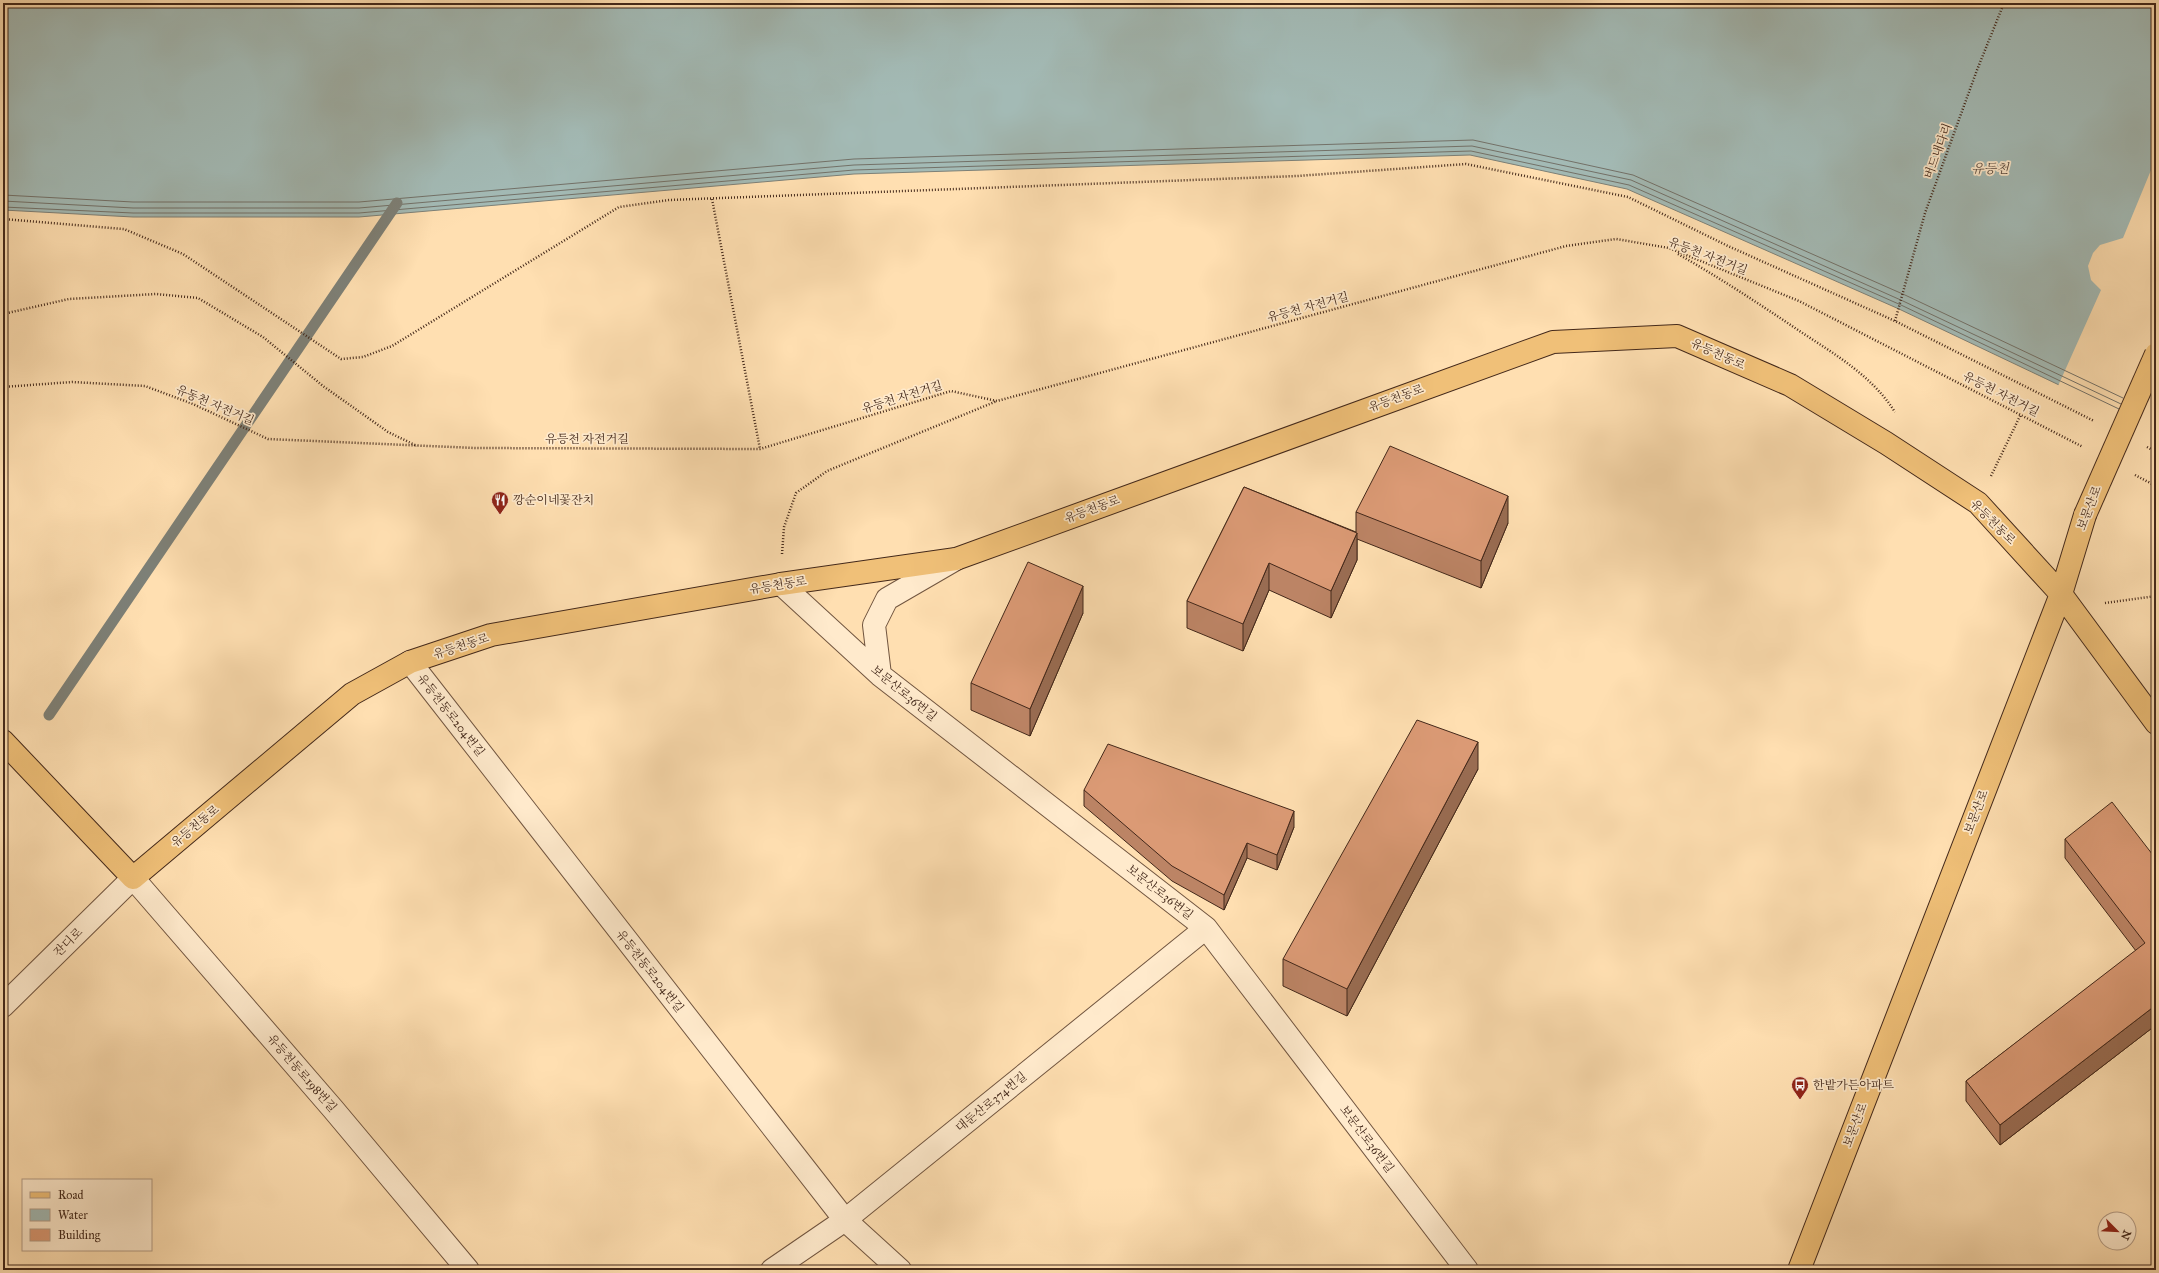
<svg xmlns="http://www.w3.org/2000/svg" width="2159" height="1273" font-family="'IM FELL Great Primer','Noto Serif KR',serif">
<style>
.water{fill:#a3bab5;stroke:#7d8077}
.pier{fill:#ffdfb1}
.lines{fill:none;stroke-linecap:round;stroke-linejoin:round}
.shore{stroke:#737168;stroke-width:1}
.stream{stroke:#7d8077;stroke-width:11}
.minor-casing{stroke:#725640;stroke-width:24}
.major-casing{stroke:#43281a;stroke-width:24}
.path{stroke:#43281a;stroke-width:2.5;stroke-dasharray:1 2;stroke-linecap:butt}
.minor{stroke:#ffeacc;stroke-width:22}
.major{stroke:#f0c078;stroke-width:22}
.major-bridge-casing{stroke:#43281a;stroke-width:24;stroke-linecap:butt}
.major-bridge{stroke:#f0c078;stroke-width:22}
.wall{fill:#bc8465;stroke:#43281a}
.shaded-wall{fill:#996c52;stroke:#43281a}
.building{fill:#db9a75;stroke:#43281a}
.labels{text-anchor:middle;stroke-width:3.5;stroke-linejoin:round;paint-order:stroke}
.street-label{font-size:12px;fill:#43281a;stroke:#ffeacc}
.poi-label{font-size:12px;fill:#43281a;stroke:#ffeacc;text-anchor:start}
.water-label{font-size:13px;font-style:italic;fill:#5b4c41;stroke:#ffeacc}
</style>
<rect width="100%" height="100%" fill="#ffdfb1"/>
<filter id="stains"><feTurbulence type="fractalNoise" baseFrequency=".005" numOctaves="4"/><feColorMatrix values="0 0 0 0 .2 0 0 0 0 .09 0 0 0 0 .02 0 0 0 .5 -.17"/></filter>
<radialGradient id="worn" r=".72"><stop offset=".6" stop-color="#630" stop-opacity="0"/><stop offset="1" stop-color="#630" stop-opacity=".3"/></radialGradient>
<path class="water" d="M 3,3 L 2156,3 L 2156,431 L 1899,309 L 1627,189 L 1470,155 L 854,174 L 359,217 L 133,217 L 3,210 Z"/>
<path class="pier" d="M 2156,158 L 2156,433 L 2058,386 L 2101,290 L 2091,280 L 2088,266 L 2093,253 L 2100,245 L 2123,238 Z"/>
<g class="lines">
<path class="shore" d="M 3,195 L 133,202 L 359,202 L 854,159 L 1473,140 L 1633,175 L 1905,295 L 2123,398
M 3,201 L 133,208 L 359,208 L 854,165 L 1472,146 L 1631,180 L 1903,301 L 2121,404
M 3,207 L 133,213 L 359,213 L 854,170 L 1471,151 L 1629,185 L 1901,305 L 2119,409"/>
<path class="stream" d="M 49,715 L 397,203"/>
<g class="minor-casing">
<path id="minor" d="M 781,584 L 880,675 L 1206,928 L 1467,1270
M 410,662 L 845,1220 L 900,1270
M 880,675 L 874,625 L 887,599 L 956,559
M 3,1006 L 133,878 L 333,1109 L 468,1270
M 772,1270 L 845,1220 L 1206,928"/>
</g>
<g class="major-casing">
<path id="major" d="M 3,741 L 133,878 L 352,694 L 410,662 L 491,635 L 781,584 L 956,559 L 1553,342 L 1677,336 L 1790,385 L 1886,443 L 1978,503 L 2061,594 L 2156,723
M 1799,1270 L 2061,594 L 2085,515"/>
</g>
<path class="path" d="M 712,199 L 760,449
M 3,219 L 124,229 L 183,254 L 341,359 L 363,357 L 392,346 L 619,207 L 669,200 L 1297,176 L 1466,164 L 1628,197 L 1728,246 L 1895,321 L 2094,421
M 1678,254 C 1720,278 1761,305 1801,332 C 1836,355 1872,376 1895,412
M 3,314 L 69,299 L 156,294 L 198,298 L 263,337 L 323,386 L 388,432 L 417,446
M 1895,321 L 1925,213 L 1977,70 L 2004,3
M 3,387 L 72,382 L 145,386 L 193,404 L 268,439 L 475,448 L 760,449 L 951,391 L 997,401 L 1566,246 L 1616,239 L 1669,248 L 1799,301 L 2083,447
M 2147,447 L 2156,452
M 2135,475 L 2156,486
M 1991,476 L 2021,414
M 782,554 L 784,527 L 796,493 L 827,471 L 997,401
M 2105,603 L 2156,596"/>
<use href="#minor" class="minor"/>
<use href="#major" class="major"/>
<g class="major-bridge-casing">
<path id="major-bridge" d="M 2085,515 L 2156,354"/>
</g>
<use href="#major-bridge" class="major-bridge"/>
</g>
<path class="wall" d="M 1244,487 L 1356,532 L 1356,512 L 1508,523 L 1481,588 L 1357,539 L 1357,560 L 1331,618 L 1269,590 L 1243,651 L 1187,628 L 1187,601 Z
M 1083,613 L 1030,736 L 971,710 L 971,683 Z
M 1478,769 L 1347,1016 L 1283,986 L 1283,959 Z
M 1084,790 L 1294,827 L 1277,870 L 1247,858 L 1224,910 L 1172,881 L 1084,806 Z
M 2065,839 L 2156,859 L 2156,1025 L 2000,1145 L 1966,1101 L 1966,1081 L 2136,951 L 2065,858 Z"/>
<path class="shaded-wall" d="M 1508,496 L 1508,523 L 1481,588 L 1481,561 Z
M 1357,533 L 1357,560 L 1331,618 L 1331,591 Z
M 1269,563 L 1269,590 L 1243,651 L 1243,624 Z
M 1083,586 L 1083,613 L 1030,736 L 1030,709 Z
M 1478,742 L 1478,769 L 1347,1016 L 1347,989 Z
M 1294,811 L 1294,827 L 1277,870 L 1277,855 Z
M 1247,843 L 1247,858 L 1224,910 L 1224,895 Z
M 2156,1005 L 2156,1025 L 2000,1145 L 2000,1125 Z"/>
<path class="building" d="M 1390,446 L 1508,496 L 1481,561 L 1356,512 Z
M 1244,487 L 1357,533 L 1331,591 L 1269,563 L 1243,624 L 1187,601 Z
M 1028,562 L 1083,586 L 1030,709 L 971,683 Z
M 1417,720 L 1478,742 L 1347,989 L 1283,959 Z
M 1108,744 L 1294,811 L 1277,855 L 1247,843 L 1224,895 L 1172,866 L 1084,790 Z
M 2112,802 L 2156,859 L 2156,1005 L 2000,1125 L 1966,1081 L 2145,943 L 2065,839 Z"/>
<defs>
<g id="restaurant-pin" transform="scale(0.9)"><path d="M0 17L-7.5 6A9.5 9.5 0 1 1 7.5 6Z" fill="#8f2418" stroke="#ffeacc"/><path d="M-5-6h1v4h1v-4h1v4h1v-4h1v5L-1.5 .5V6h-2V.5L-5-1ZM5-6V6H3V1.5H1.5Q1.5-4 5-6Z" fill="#fff"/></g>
<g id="bus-pin" transform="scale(0.9)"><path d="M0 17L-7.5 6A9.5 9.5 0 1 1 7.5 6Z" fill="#8f2418" stroke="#ffeacc"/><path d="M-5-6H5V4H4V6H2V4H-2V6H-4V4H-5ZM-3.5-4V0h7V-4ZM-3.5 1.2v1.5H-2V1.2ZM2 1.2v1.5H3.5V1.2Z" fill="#fff"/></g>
</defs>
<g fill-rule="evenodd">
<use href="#restaurant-pin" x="500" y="500"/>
<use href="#bus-pin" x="1800" y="1085"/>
</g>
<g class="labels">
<g class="street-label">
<text transform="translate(1938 151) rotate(-70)" y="4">버드내다리</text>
<text transform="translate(1708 256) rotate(21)" y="4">유등천 자전거길</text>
<text transform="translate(1308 307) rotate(-15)" y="4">유등천 자전거길</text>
<text transform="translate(1718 354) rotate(24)" y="4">유등천동로</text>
<text transform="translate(2001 394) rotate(27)" y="4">유등천 자전거길</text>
<text transform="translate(902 397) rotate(-17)" y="4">유등천 자전거길</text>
<text transform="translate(1396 398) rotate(-20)" y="4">유등천동로</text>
<text transform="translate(215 405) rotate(23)" y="4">유동천 자전거길</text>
<text x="587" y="443">유등천 자전거길</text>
<text transform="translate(2089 508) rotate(-69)" y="4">보문산로</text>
<text transform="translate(1092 509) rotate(-20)" y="4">유등천동로</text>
<text transform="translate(1993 522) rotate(45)" y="4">유등천동로</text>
<text transform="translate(778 585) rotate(-9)" y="4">유등천동로</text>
<text transform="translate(461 646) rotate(-18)" y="4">유등천동로</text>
<text transform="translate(904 693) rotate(39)" y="4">보문산로36번길</text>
<text transform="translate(451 715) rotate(52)" y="4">유등천동로204번길</text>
<text transform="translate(1976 812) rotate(-69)" y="4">보문산로</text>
<text transform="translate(195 826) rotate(-40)" y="4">유등천동로</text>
<text transform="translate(1160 892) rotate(38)" y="4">보문산로36번길</text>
<text transform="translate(68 942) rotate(-45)" y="4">잔디로</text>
<text transform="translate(650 971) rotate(52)" y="4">유등천동로204번길</text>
<text transform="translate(302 1073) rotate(49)" y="4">유등천동로198번길</text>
<text transform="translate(991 1102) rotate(-39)" y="4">대둔산로374번길</text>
<text transform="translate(1855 1125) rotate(-69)" y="4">보문산로</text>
<text transform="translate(1367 1139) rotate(53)" y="4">보문산로36번길</text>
</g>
<g class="poi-label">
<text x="513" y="504">깡순이네꽃잔치</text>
<text x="1813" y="1089">한밭가든아파트</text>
</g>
<g class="water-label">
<text x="1990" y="173">유등천</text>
</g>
</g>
<rect width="2159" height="1273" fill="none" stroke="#ffdfb1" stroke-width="16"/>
<rect x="4" y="4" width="2151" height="1265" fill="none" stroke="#43281a" stroke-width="2"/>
<rect x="8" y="8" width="2143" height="1257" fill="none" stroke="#43281a"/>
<rect x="22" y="1179" width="130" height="72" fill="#ffeacc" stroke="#b49c85"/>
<rect x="30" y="1192" width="20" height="6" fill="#f0c078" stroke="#b49c85"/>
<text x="58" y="1199" font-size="12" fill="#43281a">Road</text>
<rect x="30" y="1209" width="20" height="12" fill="#a3bab5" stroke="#b49c85"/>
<text x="58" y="1219" font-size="12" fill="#43281a">Water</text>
<rect x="30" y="1229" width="20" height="12" fill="#db9a75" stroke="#b49c85"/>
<text x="58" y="1239" font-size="12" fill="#43281a">Building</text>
<g transform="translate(2117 1231) rotate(114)"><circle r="19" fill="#ffeacc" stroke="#b49c85"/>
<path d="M0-3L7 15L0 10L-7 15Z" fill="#8f2418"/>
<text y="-6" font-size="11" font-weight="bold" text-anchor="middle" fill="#43281a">N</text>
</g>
<rect width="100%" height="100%" filter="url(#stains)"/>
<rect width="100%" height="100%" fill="url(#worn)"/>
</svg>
